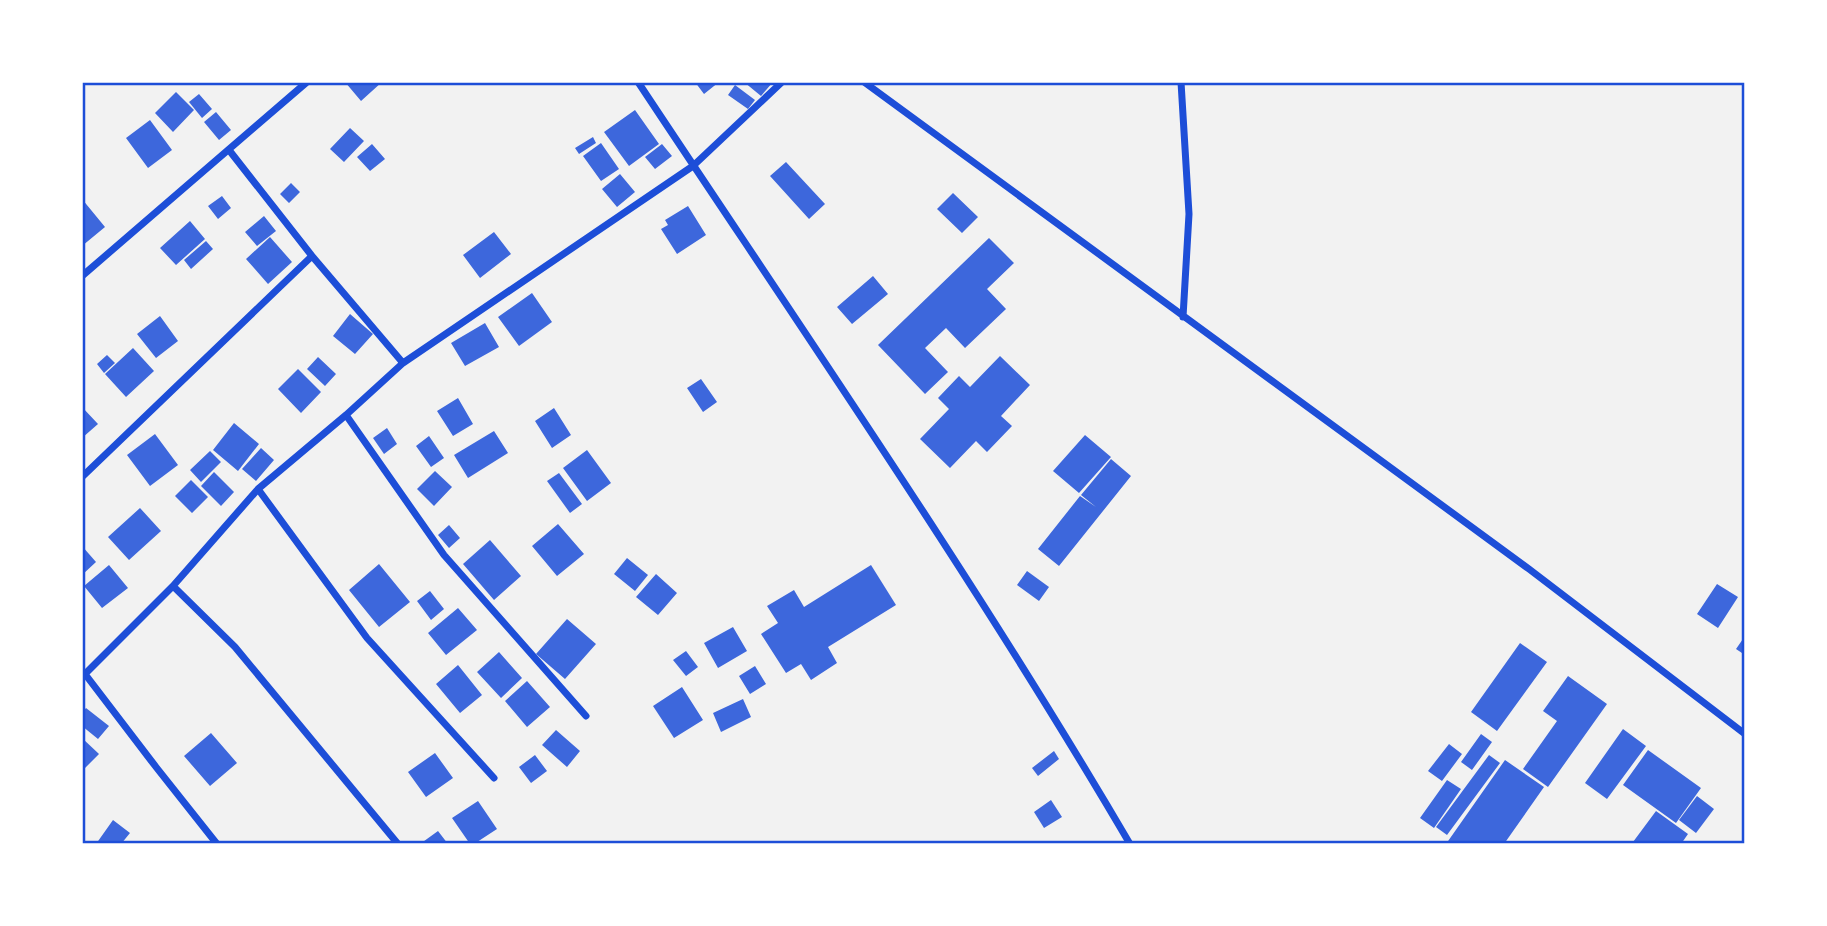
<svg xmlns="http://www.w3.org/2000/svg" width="1827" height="926" font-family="'Times New Roman',serif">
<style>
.building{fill:#3d67dc}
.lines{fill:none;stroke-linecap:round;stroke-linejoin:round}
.minor{stroke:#1d4ed8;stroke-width:7}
.neatline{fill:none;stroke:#1d4ed8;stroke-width:2.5}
</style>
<rect width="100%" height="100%" fill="#f2f2f2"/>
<path class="building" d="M 345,82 L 382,82 L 361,101 Z
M 695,82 L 719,82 L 704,94 Z
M 744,82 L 773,82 L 761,96 Z
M 735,85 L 755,100 L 748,109 L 728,95 Z
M 176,92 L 194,110 L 173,132 L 155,113 Z
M 199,94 L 212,109 L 202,118 L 189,102 Z
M 635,110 L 659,144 L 629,166 L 604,132 Z
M 216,112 L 231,130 L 219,140 L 204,122 Z
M 150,120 L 172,150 L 148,168 L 126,138 Z
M 350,128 L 364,141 L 344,162 L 330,149 Z
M 593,137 L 596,143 L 579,154 L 575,148 Z
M 601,143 L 619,169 L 601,181 L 583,156 Z
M 372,144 L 385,159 L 370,171 L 357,157 Z
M 662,144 L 672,156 L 655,169 L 645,157 Z
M 786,162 L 825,204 L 809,219 L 770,176 Z
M 620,174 L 635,192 L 617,207 L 602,189 Z
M 291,183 L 300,192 L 289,203 L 280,194 Z
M 953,193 L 978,217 L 962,233 L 937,209 Z
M 222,196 L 231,208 L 218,219 L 208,206 Z
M 82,199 L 105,227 L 82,246 Z
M 688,206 L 706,235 L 677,254 L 661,229 L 668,225 L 665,220 Z
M 264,216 L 276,231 L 257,246 L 245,232 Z
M 190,221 L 205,239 L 176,265 L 160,248 Z
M 494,232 L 511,254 L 480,278 L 463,255 Z
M 270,237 L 292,262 L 268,284 L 246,259 Z
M 989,238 L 1014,263 L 987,289 L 1006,309 L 965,348 L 946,328 L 925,348 L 948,372 L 925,394 L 878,345 Z
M 206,241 L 213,249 L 191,269 L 184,260 Z
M 873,276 L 888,294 L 852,324 L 837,307 Z
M 532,293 L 552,322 L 519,346 L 498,317 Z
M 350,314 L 373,334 L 355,354 L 333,336 Z
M 160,316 L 178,341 L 156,358 L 137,334 Z
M 485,323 L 499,347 L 465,366 L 451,343 Z
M 133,348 L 154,371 L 126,397 L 105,374 Z
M 107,355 L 115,363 L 104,373 L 97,364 Z
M 1000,356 L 1030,385 L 1001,416 L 1012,426 L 987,452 L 976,441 L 950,468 L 920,439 L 949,409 L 938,398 L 959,376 L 970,387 Z
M 318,357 L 336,374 L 325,386 L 307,369 Z
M 298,369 L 321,392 L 301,413 L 278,389 Z
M 701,379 L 717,402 L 703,412 L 687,388 Z
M 458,398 L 473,424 L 453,436 L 437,411 Z
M 82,407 L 98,424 L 82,438 Z
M 554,408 L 571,435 L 552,448 L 535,421 Z
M 234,423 L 259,444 L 238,471 L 213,450 Z
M 387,428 L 397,444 L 384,454 L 373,438 Z
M 494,431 L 508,453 L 468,478 L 454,455 Z
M 155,434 L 178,465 L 150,486 L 127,455 Z
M 1085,435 L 1111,457 L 1079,493 L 1053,471 Z
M 429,436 L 444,458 L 431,467 L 416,446 Z
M 261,448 L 274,460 L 256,481 L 242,469 Z
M 587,450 L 611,483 L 587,501 L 563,468 Z
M 210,451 L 221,462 L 201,482 L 190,470 Z
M 1111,459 L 1131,476 L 1059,566 L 1038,549 L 1080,496 L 1096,507 L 1081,495 Z
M 435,471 L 452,487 L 434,506 L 417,489 Z
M 214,472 L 234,492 L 221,506 L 201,486 Z
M 559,473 L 582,504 L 570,513 L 547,481 Z
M 191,480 L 208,497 L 192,513 L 175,496 Z
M 140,508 L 161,531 L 129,560 L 108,537 Z
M 558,524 L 584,554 L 557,576 L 532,546 Z
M 449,525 L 460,538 L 449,548 L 438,535 Z
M 490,540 L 521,576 L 494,600 L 463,564 Z
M 82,546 L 96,562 L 82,575 Z
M 627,558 L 648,575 L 635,591 L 614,574 Z
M 379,564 L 410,602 L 379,627 L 349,590 Z
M 109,565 L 128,588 L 102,608 L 84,586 Z
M 871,565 L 896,605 L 828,647 L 837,663 L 811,680 L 801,664 L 786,673 L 761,634 L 778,623 L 767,606 L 794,590 L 804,607 Z
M 1027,571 L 1049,587 L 1039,601 L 1017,585 Z
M 656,574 L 677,593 L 658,615 L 636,597 Z
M 1717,584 L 1738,597 L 1718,628 L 1697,614 Z
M 430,591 L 444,609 L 431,620 L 417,601 Z
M 458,608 L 477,630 L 446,655 L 428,633 Z
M 567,619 L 596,644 L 565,679 L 536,654 Z
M 733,627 L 747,651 L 718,668 L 704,643 Z
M 1745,636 L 1745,655 L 1736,649 Z
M 1520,643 L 1547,662 L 1497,731 L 1471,712 Z
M 686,651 L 698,667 L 686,676 L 673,660 Z
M 499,652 L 522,678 L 501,698 L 477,672 Z
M 458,665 L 482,695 L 460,713 L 436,684 Z
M 755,666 L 766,684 L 750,694 L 739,676 Z
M 1568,676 L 1607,704 L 1548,787 L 1523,769 L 1557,721 L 1543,711 Z
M 527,681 L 550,707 L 527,727 L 505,701 Z
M 682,687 L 703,720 L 674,738 L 653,706 Z
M 743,699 L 751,717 L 721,732 L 713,713 Z
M 86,708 L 109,726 L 98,739 L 82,726 L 82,713 Z
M 1623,729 L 1646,746 L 1607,799 L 1585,783 Z
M 556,730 L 580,751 L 567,767 L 542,745 Z
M 211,733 L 237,763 L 210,786 L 184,756 Z
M 1481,734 L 1492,742 L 1472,770 L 1461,762 Z
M 82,738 L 99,754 L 82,771 Z
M 1449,744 L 1462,754 L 1442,781 L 1428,771 Z
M 1648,750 L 1701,788 L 1676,823 L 1623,785 Z
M 1054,751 L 1059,759 L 1038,776 L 1032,768 Z
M 435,753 L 453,778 L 426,797 L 408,772 Z
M 535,755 L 547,771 L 531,783 L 519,767 Z
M 1489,755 L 1500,763 L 1447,835 L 1436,827 Z
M 1505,760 L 1544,787 L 1504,844 L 1446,844 Z
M 1447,780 L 1461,789 L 1434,828 L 1420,818 Z
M 1697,796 L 1714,809 L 1696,833 L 1679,820 Z
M 1051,800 L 1062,817 L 1044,828 L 1034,812 Z
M 478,801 L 497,829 L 474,844 L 470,844 L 452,818 Z
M 1656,811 L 1688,834 L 1681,844 L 1636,844 L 1633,842 Z
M 113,820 L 130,833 L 121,844 L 96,844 Z
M 438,831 L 448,844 L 420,844 Z"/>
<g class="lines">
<path class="minor" d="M 638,82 C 805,334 977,583 1130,844
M 864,82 L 1529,569 L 1745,734
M 1181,82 L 1189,214 L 1183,317
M 229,150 L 312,256 L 403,363
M 82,276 L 307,82
M 346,415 L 444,555 L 586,716
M 82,477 L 312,256
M 258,489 L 367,638 L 494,778
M 173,586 L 235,647 L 398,844
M 85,674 L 156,767 L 217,844
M 82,677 L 173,586 L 258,489 L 346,415 L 403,363 L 693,166 L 782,82"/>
</g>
<rect width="1827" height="926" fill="none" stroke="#ffffff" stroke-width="168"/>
<rect x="84" y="84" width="1659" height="758" class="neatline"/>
</svg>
